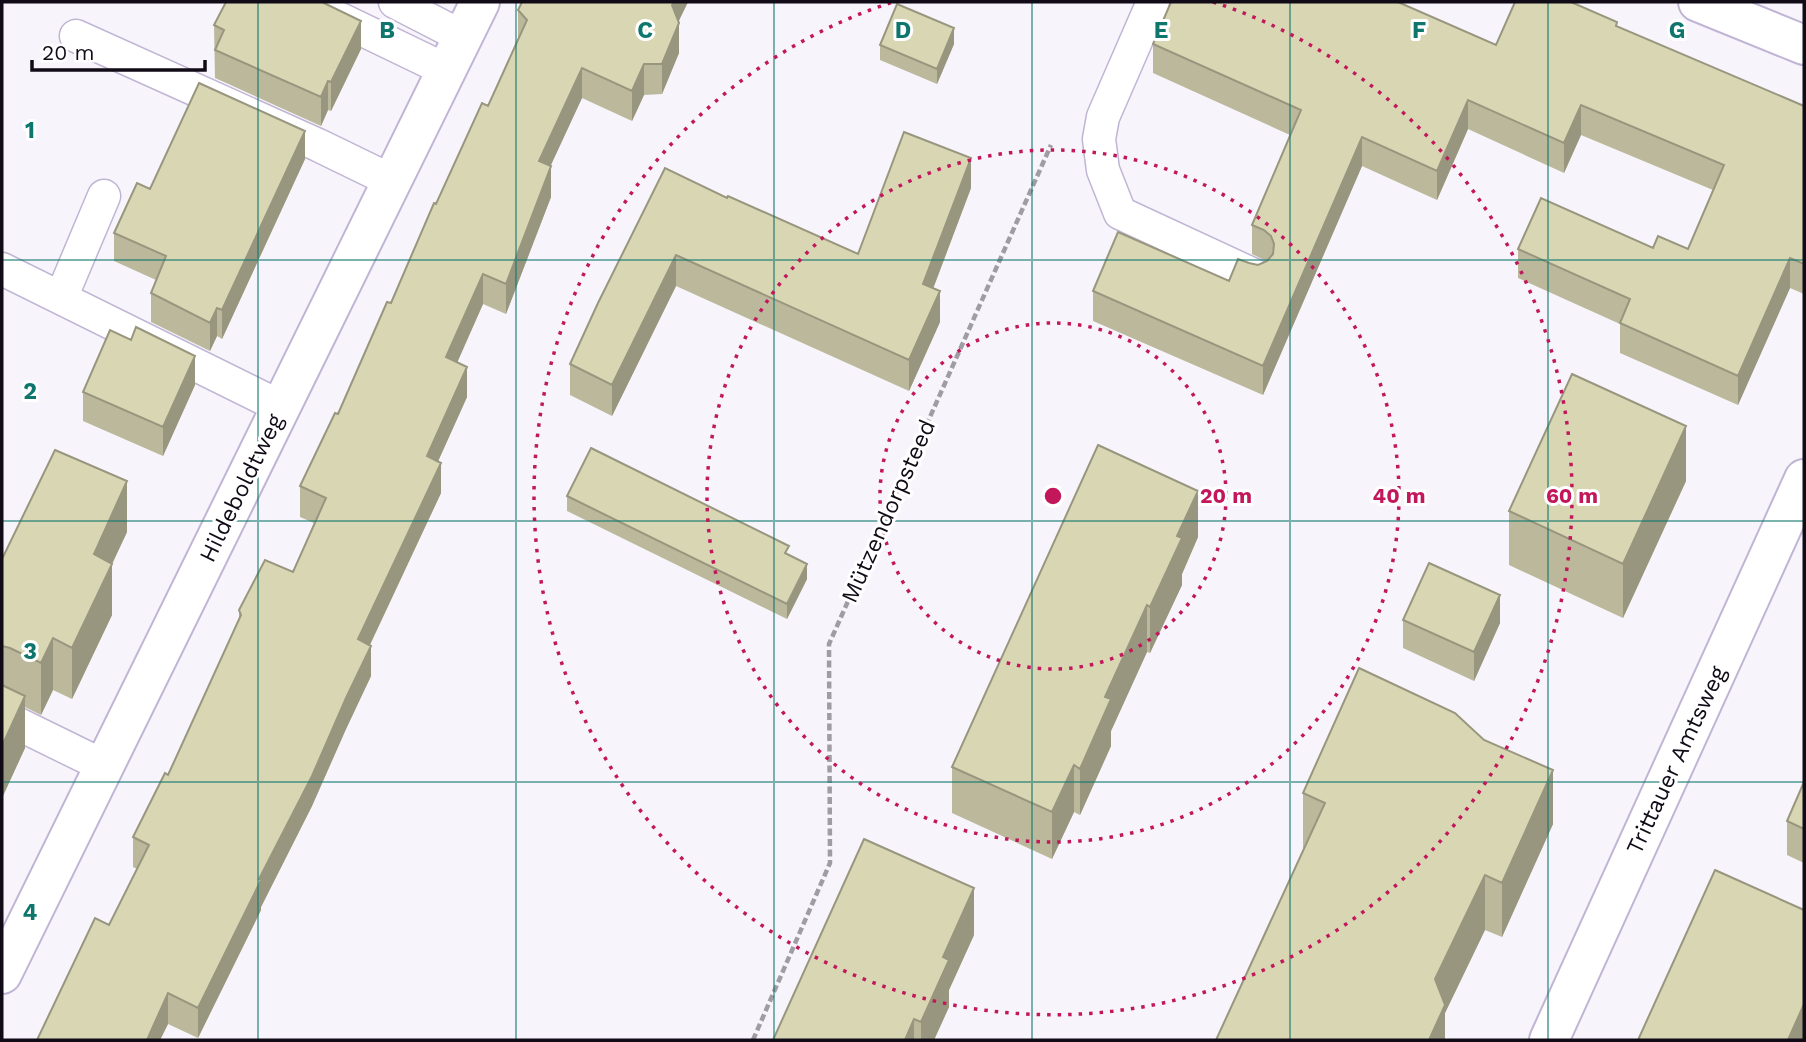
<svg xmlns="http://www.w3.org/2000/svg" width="1806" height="1042" font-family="'Work Sans',sans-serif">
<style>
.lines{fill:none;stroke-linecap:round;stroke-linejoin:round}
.lane-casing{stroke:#c0b5d4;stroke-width:35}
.street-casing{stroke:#c0b5d4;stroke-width:42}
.path{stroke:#9f9ca4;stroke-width:4.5;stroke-dasharray:7 3.5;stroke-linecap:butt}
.lane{stroke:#fff;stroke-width:32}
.street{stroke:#fff;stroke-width:38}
.wall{fill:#bbb89b}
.shaded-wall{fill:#98967e}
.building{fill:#d9d6b4;stroke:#98967e;stroke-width:2}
.grid{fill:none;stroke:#0f766e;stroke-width:2;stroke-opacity:0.55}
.ring{fill:none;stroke:#c2185b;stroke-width:3.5;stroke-dasharray:3.5 7}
.labels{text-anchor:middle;stroke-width:6;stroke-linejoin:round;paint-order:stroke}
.street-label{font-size:23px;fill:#100b16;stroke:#fff}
.grid-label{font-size:23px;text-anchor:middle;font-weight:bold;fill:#0f766e;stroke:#fff;stroke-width:6;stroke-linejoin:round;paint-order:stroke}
.centre{fill:#c2185b;stroke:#fff;stroke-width:3.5}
.ring-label{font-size:21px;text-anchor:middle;font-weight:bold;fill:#c2185b;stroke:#fff;stroke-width:6;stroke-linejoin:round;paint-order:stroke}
</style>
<rect width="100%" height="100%" fill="#f7f5fb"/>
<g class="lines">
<g class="lane-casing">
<path id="lane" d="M 305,2 L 446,70
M 395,2 L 463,37
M 1153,2 L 1103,117 L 1099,139 L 1103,170 L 1120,213 L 1256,276
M 76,36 L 318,145 L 392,181
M 2,269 L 281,407
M 61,298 L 104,196
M 2,716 L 104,766"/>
</g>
<g class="street-casing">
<path id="street" d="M 1698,2 L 1804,45
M 2,974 L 480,2
M 1549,1040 L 1804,479"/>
</g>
<path class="path" d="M 753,1040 L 830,863 L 829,644 L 1051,145"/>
<use href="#lane" class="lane"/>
<use href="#street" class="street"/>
</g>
<path class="wall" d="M 688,2 L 678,22 L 679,53 L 662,94 L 644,95 L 632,121 L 582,98 L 550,166 L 551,197 L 506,314 L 483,304 L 457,362 L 467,397 L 438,461 L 441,493 L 370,645 L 371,676 L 346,729 L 312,806 L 261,907 L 261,910 L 198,1038 L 168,1024 L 160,1040 L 37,1040 L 109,925 L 137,869 L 133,867 L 133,837 L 168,775 L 239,619 L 239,610 L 293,572 L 314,523 L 300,517 L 300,486 L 338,414 L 391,303 L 436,204 L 488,106 L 518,39 L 518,10 Z
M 214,25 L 361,49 L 331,111 L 328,110 L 321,126 L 215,78 Z
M 1617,27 L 1804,106 L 1804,294 L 1790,288 L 1738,405 L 1620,353 L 1620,324 L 1518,278 L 1518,249 L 1653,248 L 1688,249 L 1713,190 L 1581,135 L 1564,173 L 1468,129 L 1437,200 L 1362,166 L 1263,395 L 1093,321 L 1093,291 L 1229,281 L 1249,263 L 1258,265 L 1266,261 L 1252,254 L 1252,225 L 1290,135 L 1153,73 L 1153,44 L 1496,45 Z
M 954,44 L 937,84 L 880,60 L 880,45 Z
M 305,159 L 222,339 L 217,336 L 210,351 L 151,322 L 151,293 L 156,280 L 114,261 L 114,233 L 150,189 Z
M 971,188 L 933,289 L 940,322 L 909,391 L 676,286 L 612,416 L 570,395 L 570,364 L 727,198 L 858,254 Z
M 195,385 L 163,456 L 83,421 L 83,392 Z
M 1686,481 L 1623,618 L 1509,565 L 1509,511 Z
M 567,496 L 789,555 L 807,579 L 787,619 L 567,511 Z
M 127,532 L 112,564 L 112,615 L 72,699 L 53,690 L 41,715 L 25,707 L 25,748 L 2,798 L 2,559 Z
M 1198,537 L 1182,574 L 1182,585 L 1150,653 L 1147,652 L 1111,731 L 1111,746 L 1080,815 L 1074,812 L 1052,859 L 952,813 L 952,767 Z
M 1403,620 L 1500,623 L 1474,681 L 1403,648 Z
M 1804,782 L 1804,863 L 1787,855 L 1787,821 Z
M 1303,793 L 1553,824 L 1502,937 L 1485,930 L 1445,1013 L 1445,1040 L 1303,848 Z
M 974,935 L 949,990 L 949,1007 L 934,1040 L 773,1040 Z"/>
<path class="shaded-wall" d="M 674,2 L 688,2 L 672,35 L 672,5 Z
M 361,21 L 361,49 L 331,111 L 331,82 Z
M 679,23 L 679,53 L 662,94 L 662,64 Z
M 954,28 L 954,44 L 937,84 L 937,69 Z
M 644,64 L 644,95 L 632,121 L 632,91 Z
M 582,68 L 582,98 L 539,191 L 539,161 Z
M 328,81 L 328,110 L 321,126 L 321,97 Z
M 1468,100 L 1468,129 L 1437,200 L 1437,171 Z
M 1581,105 L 1581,135 L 1564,173 L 1564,143 Z
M 305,131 L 305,159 L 222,339 L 222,310 Z
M 1362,137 L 1362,166 L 1263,395 L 1263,366 Z
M 971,158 L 971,188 L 923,315 L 923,284 Z
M 551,166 L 551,197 L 506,314 L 506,284 Z
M 676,255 L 676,286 L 612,416 L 612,385 Z
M 1790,258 L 1790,288 L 1738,405 L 1738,376 Z
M 483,274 L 483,304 L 446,388 L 446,357 Z
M 940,291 L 940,322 L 909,391 L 909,360 Z
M 217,308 L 217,336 L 210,351 L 210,323 Z
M 195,356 L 195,385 L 163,456 L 163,427 Z
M 467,367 L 467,397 L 427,486 L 427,456 Z
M 1686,426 L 1686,481 L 1623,618 L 1623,564 Z
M 441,463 L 441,493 L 358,670 L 358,639 Z
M 127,481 L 127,532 L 112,564 L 112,615 L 72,699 L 72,648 L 94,554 Z
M 1198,491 L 1198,537 L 1182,574 L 1182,585 L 1150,653 L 1150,607 L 1177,536 Z
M 807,564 L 807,579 L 787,619 L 787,604 Z
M 1500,595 L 1500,623 L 1474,681 L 1474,652 Z
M 1147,605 L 1147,652 L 1111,731 L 1111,746 L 1080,815 L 1080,769 L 1105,697 Z
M 53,638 L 53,690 L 41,715 L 41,663 Z
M 371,646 L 371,676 L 346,729 L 312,806 L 261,907 L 261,910 L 198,1038 L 198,1008 Z
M 25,696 L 25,748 L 2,798 L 2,746 Z
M 1074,765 L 1074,812 L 1052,859 L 1052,812 Z
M 1553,770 L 1553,824 L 1502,937 L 1502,883 Z
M 1485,875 L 1485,930 L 1445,1013 L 1445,1040 L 1429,1040 L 1435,979 Z
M 974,888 L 974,935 L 949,990 L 949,1007 L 934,1040 L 921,1040 L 921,1022 L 943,957 Z
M 168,993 L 168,1024 L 160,1040 L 147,1040 Z
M 1804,1004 L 1804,1040 L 1788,1040 Z
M 914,1019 L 914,1040 L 905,1040 Z"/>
<path class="building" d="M 226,2 L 322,2 L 361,21 L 331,82 L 328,81 L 321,97 L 215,50 L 224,30 L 214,25 Z
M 522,2 L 674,2 L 672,5 L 679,23 L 662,64 L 644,64 L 632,91 L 582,68 L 539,161 L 551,166 L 506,284 L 483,274 L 446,357 L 467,367 L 427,456 L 441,463 L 358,639 L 371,646 L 346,698 L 312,776 L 259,879 L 261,880 L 198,1008 L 168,993 L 147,1040 L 37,1040 L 95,918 L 109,925 L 149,845 L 133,837 L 165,773 L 168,775 L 241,615 L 239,610 L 265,560 L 293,572 L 326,498 L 300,486 L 335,413 L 338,414 L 387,302 L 391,303 L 434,203 L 436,204 L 482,103 L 488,106 L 527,20 L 518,10 Z
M 1171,2 L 1398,2 L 1496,45 L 1515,2 L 1571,2 L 1617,22 L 1616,26 L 1804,106 L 1804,264 L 1790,258 L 1738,376 L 1620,323 L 1630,299 L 1518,249 L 1541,198 L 1653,248 L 1658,236 L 1688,249 L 1724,165 L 1581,105 L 1564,143 L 1468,100 L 1437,171 L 1362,137 L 1263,366 L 1093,291 L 1118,232 L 1229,281 L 1238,259 L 1249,263 L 1258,265 L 1267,261 L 1273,254 L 1274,244 L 1271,236 L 1264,230 L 1252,225 L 1301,110 L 1153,44 Z
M 897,4 L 954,28 L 937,69 L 880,45 Z
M 199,83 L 305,131 L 222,310 L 217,308 L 210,323 L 151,293 L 166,256 L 114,233 L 137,183 L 150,189 Z
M 904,132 L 971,158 L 923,284 L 940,291 L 909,360 L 676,255 L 612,385 L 570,364 L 598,303 L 665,168 L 727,198 L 728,196 L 858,254 Z
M 136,327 L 195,356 L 163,427 L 83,392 L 110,330 L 131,340 Z
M 1572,374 L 1686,426 L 1623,564 L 1509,511 Z
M 1098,445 L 1198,491 L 1177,536 L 1182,538 L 1150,607 L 1147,605 L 1105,697 L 1111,699 L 1080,769 L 1074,765 L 1052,812 L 952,767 Z
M 591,448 L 789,546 L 785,553 L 807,564 L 787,604 L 567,496 Z
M 55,450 L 127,481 L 94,554 L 112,564 L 72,648 L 53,638 L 41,663 L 10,648 L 2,646 L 2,559 Z
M 1429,563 L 1500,595 L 1474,652 L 1403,620 Z
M 1359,668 L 1455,713 L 1484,740 L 1553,770 L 1502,883 L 1485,875 L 1435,979 L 1445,1005 L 1429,1040 L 1216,1040 L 1325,803 L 1303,793 Z
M 2,685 L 25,696 L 2,746 Z
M 1804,782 L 1804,829 L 1787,821 Z
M 864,839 L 974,888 L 943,957 L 949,960 L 921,1022 L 914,1019 L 905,1040 L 773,1040 Z
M 1715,870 L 1804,910 L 1804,1004 L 1788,1040 L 1638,1040 Z"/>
<path class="grid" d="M 258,2 L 258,1040M 516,2 L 516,1040M 774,2 L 774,1040M 1032,2 L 1032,1040M 1290,2 L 1290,1040M 1548,2 L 1548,1040M 2,260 L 1804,260M 2,521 L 1804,521M 2,782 L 1804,782"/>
<g class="ring">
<circle cx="1053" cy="496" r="173"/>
<circle cx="1053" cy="496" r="346"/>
<path d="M1213 2A519 519 0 1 1 893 2"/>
</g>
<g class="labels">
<g class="street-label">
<text transform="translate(241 488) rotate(-64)" y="8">Hildeboldtweg</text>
<text transform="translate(888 511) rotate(-66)" y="8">Mützendorpsteed</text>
<text transform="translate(1676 760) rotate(-65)" y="8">Trittauer Amtsweg</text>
</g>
</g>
<g class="grid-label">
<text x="387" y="38">B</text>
<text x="645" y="38">C</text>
<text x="903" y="38">D</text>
<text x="1161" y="38">E</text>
<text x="1419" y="38">F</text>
<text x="1677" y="38">G</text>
<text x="30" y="138">1</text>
<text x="30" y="399">2</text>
<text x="30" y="659">3</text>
<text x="30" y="920">4</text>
</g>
<circle cx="1053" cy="496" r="10" class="centre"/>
<g class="ring-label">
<text x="1226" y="503">20 m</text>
<text x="1399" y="503">40 m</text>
<text x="1572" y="503">60 m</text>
</g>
<rect width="1806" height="1042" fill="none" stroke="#100b16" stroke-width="7"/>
<path d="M32 60v10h173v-10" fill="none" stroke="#100b16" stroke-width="3.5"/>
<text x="42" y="60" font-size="21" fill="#100b16" stroke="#ffffff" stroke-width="5" paint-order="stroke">20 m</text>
</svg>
